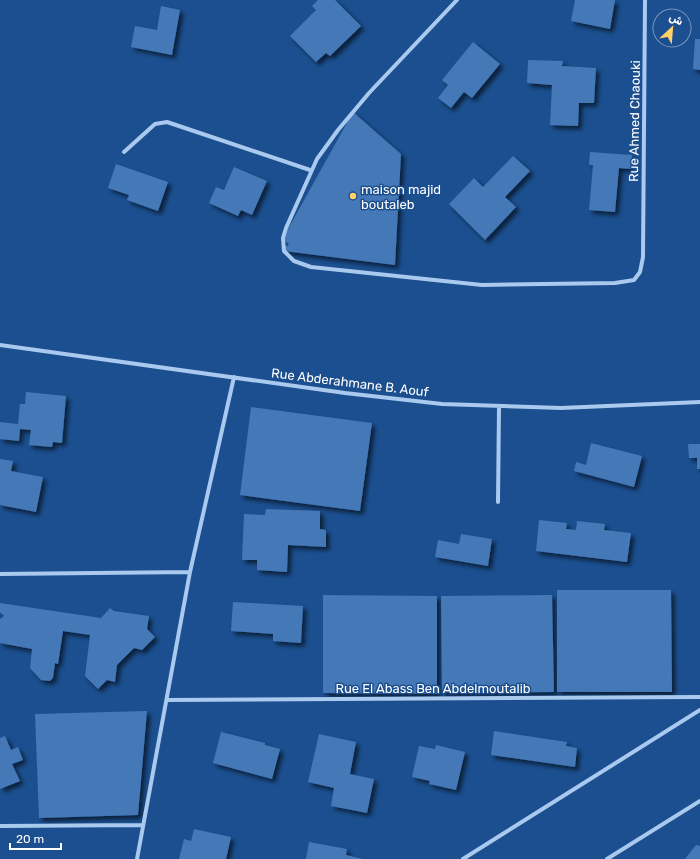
<svg xmlns="http://www.w3.org/2000/svg" width="700" height="859" font-family="Rubik,Vazirmatn,sans-serif">
<style>
.building{fill:#4478b7;filter:url(#shadow)}
.lines{fill:none;stroke-linecap:round;stroke-linejoin:round}
.minor{stroke:#a9c9ee;stroke-width:4}
.poi-dot{fill:#ffd166;stroke:#1b4f8f;stroke-width:1.5}
.labels{text-anchor:middle;stroke-width:3;stroke-linejoin:round;paint-order:stroke}
.street-label{font-size:13px;fill:#fff;stroke:#1b4f8f}
.poi-label{font-size:13px;fill:#fff;stroke:#1b4f8f;text-anchor:start}
</style>
<defs>
<filter id="shadow"><feDropShadow dx="3.5" dy="3.5" stdDeviation="2" flood-color="#0009"/></filter>
</defs>
<rect width="100%" height="100%" fill="#1b4f8f"/>
<path class="building" d="M 318,0 L 335,0 L 361,26 L 330,56 L 326,53 L 316,62 L 290,36 L 316,10 L 312,6 Z
M 575,0 L 615,0 L 610,29 L 571,21 Z
M 161,6 L 180,10 L 172,55 L 131,47 L 135,26 L 157,30 Z
M 695,39 L 700,39 L 700,70 L 693,69 Z
M 473,42 L 500,64 L 472,98 L 464,92 L 451,108 L 438,98 L 448,85 L 442,80 Z
M 528,60 L 563,61 L 562,66 L 596,68 L 594,103 L 579,103 L 578,126 L 550,125 L 552,85 L 527,83 Z
M 353,112 L 401,154 L 395,265 L 284,251 L 284,247 L 289,245 L 283,238 Z
M 590,152 L 632,155 L 631,169 L 619,168 L 615,212 L 589,210 L 593,165 L 589,165 Z
M 513,156 L 530,171 L 505,197 L 516,207 L 485,240 L 449,204 L 474,178 L 483,187 Z
M 116,164 L 168,182 L 158,211 L 127,200 L 129,195 L 108,188 Z
M 234,167 L 267,181 L 252,215 L 241,210 L 238,216 L 209,203 L 216,187 L 224,190 Z
M 26,392 L 66,396 L 62,443 L 53,442 L 52,447 L 29,445 L 31,430 L 20,429 L 19,441 L 0,439 L 0,422 L 18,424 L 20,404 L 25,404 Z
M 251,407 L 372,423 L 360,511 L 240,495 Z
M 591,443 L 642,456 L 634,487 L 574,471 L 576,462 L 586,465 Z
M 688,444 L 700,444 L 700,469 L 697,469 L 697,458 L 689,458 Z
M 0,459 L 13,461 L 11,471 L 43,477 L 36,512 L 0,505 Z
M 266,509 L 320,511 L 320,529 L 326,530 L 326,547 L 288,545 L 287,572 L 257,570 L 257,560 L 242,560 L 244,514 L 265,515 Z
M 539,520 L 567,523 L 566,529 L 576,530 L 577,521 L 605,524 L 604,530 L 631,533 L 627,562 L 536,551 Z
M 461,534 L 492,539 L 488,566 L 435,557 L 438,540 L 459,544 Z
M 557,590 L 671,590 L 672,692 L 557,692 Z
M 323,595 L 437,596 L 437,694 L 323,693 Z
M 552,595 L 554,692 L 442,693 L 441,596 Z
M 233,602 L 303,606 L 301,643 L 273,641 L 273,634 L 231,631 Z
M 0,603 L 101,618 L 110,608 L 114,611 L 149,616 L 147,629 L 155,637 L 142,650 L 134,648 L 117,665 L 115,682 L 107,680 L 98,689 L 85,676 L 90,635 L 63,631 L 58,664 L 55,663 L 53,678 L 50,681 L 41,680 L 30,668 L 32,649 L 0,643 L 0,619 L 4,616 L 0,612 Z
M 147,711 L 138,815 L 39,818 L 35,714 Z
M 494,731 L 567,742 L 566,746 L 577,748 L 575,767 L 491,755 Z
M 221,732 L 265,743 L 265,745 L 280,749 L 272,779 L 213,763 Z
M 319,734 L 356,742 L 350,774 L 374,779 L 367,813 L 331,806 L 334,788 L 308,782 Z
M 5,736 L 11,750 L 18,747 L 23,760 L 12,764 L 20,781 L 0,789 L 0,738 Z
M 436,745 L 465,752 L 456,790 L 429,784 L 430,781 L 412,777 L 419,746 L 435,749 Z
M 194,829 L 231,837 L 226,859 L 179,859 L 184,839 L 191,841 Z
M 309,842 L 347,849 L 346,855 L 363,859 L 306,859 Z
M 696,845 L 700,846 L 700,859 L 685,859 Z"/>
<g class="lines">
<path class="minor" d="M 457,0 L 369,93 L 338,130 L 317,159 L 286,228 L 283,238 L 284,251 L 294,261 L 311,267 L 482,285 L 615,283 L 634,280 L 640,272 L 643,257 L 645,0
M 124,152 L 155,124 L 167,122 L 310,170
M 0,345 L 345,393 L 442,404 L 561,408 L 700,402
M 498,502 L 499,407
M 0,574 L 190,572
M 167,700 L 700,697
M 0,826 L 143,825
M 137,859 L 190,572 L 234,377
M 463,859 L 700,710
M 607,859 L 700,801"/>
</g>
<circle class="poi-dot" cx="353" cy="196" r="4"/>
<g class="labels">
<g class="street-label">
<text transform="translate(634 121) rotate(-89)" y="5">Rue Ahmed Chaouki</text>
<text transform="translate(350 382) rotate(7)" y="5">Rue Abderahmane B. Aouf</text>
<text x="433" y="693">Rue El Abass Ben Abdelmoutalib</text>
</g>
<g class="poi-label">
<text x="361" y="194">maison majid<tspan x="361" dy="15">boutaleb</tspan></text>
</g>
</g>
<g transform="translate(672 28) rotate(26)"><circle r="19" fill="#1b4f8f" stroke="#7695bc"/>
<path d="M0-3L7 15L0 10L-7 15Z" fill="#ffd166"/>
<text y="-6" font-size="11" font-weight="bold" text-anchor="middle" fill="#ffffff">ش</text>
</g>
<path d="M10 843v6h51v-6" fill="none" stroke="#ffffff" stroke-width="2"/>
<text x="16" y="843" font-size="12" fill="#ffffff" stroke="#1b4f8f" stroke-width="3" paint-order="stroke">20 m</text>
</svg>
